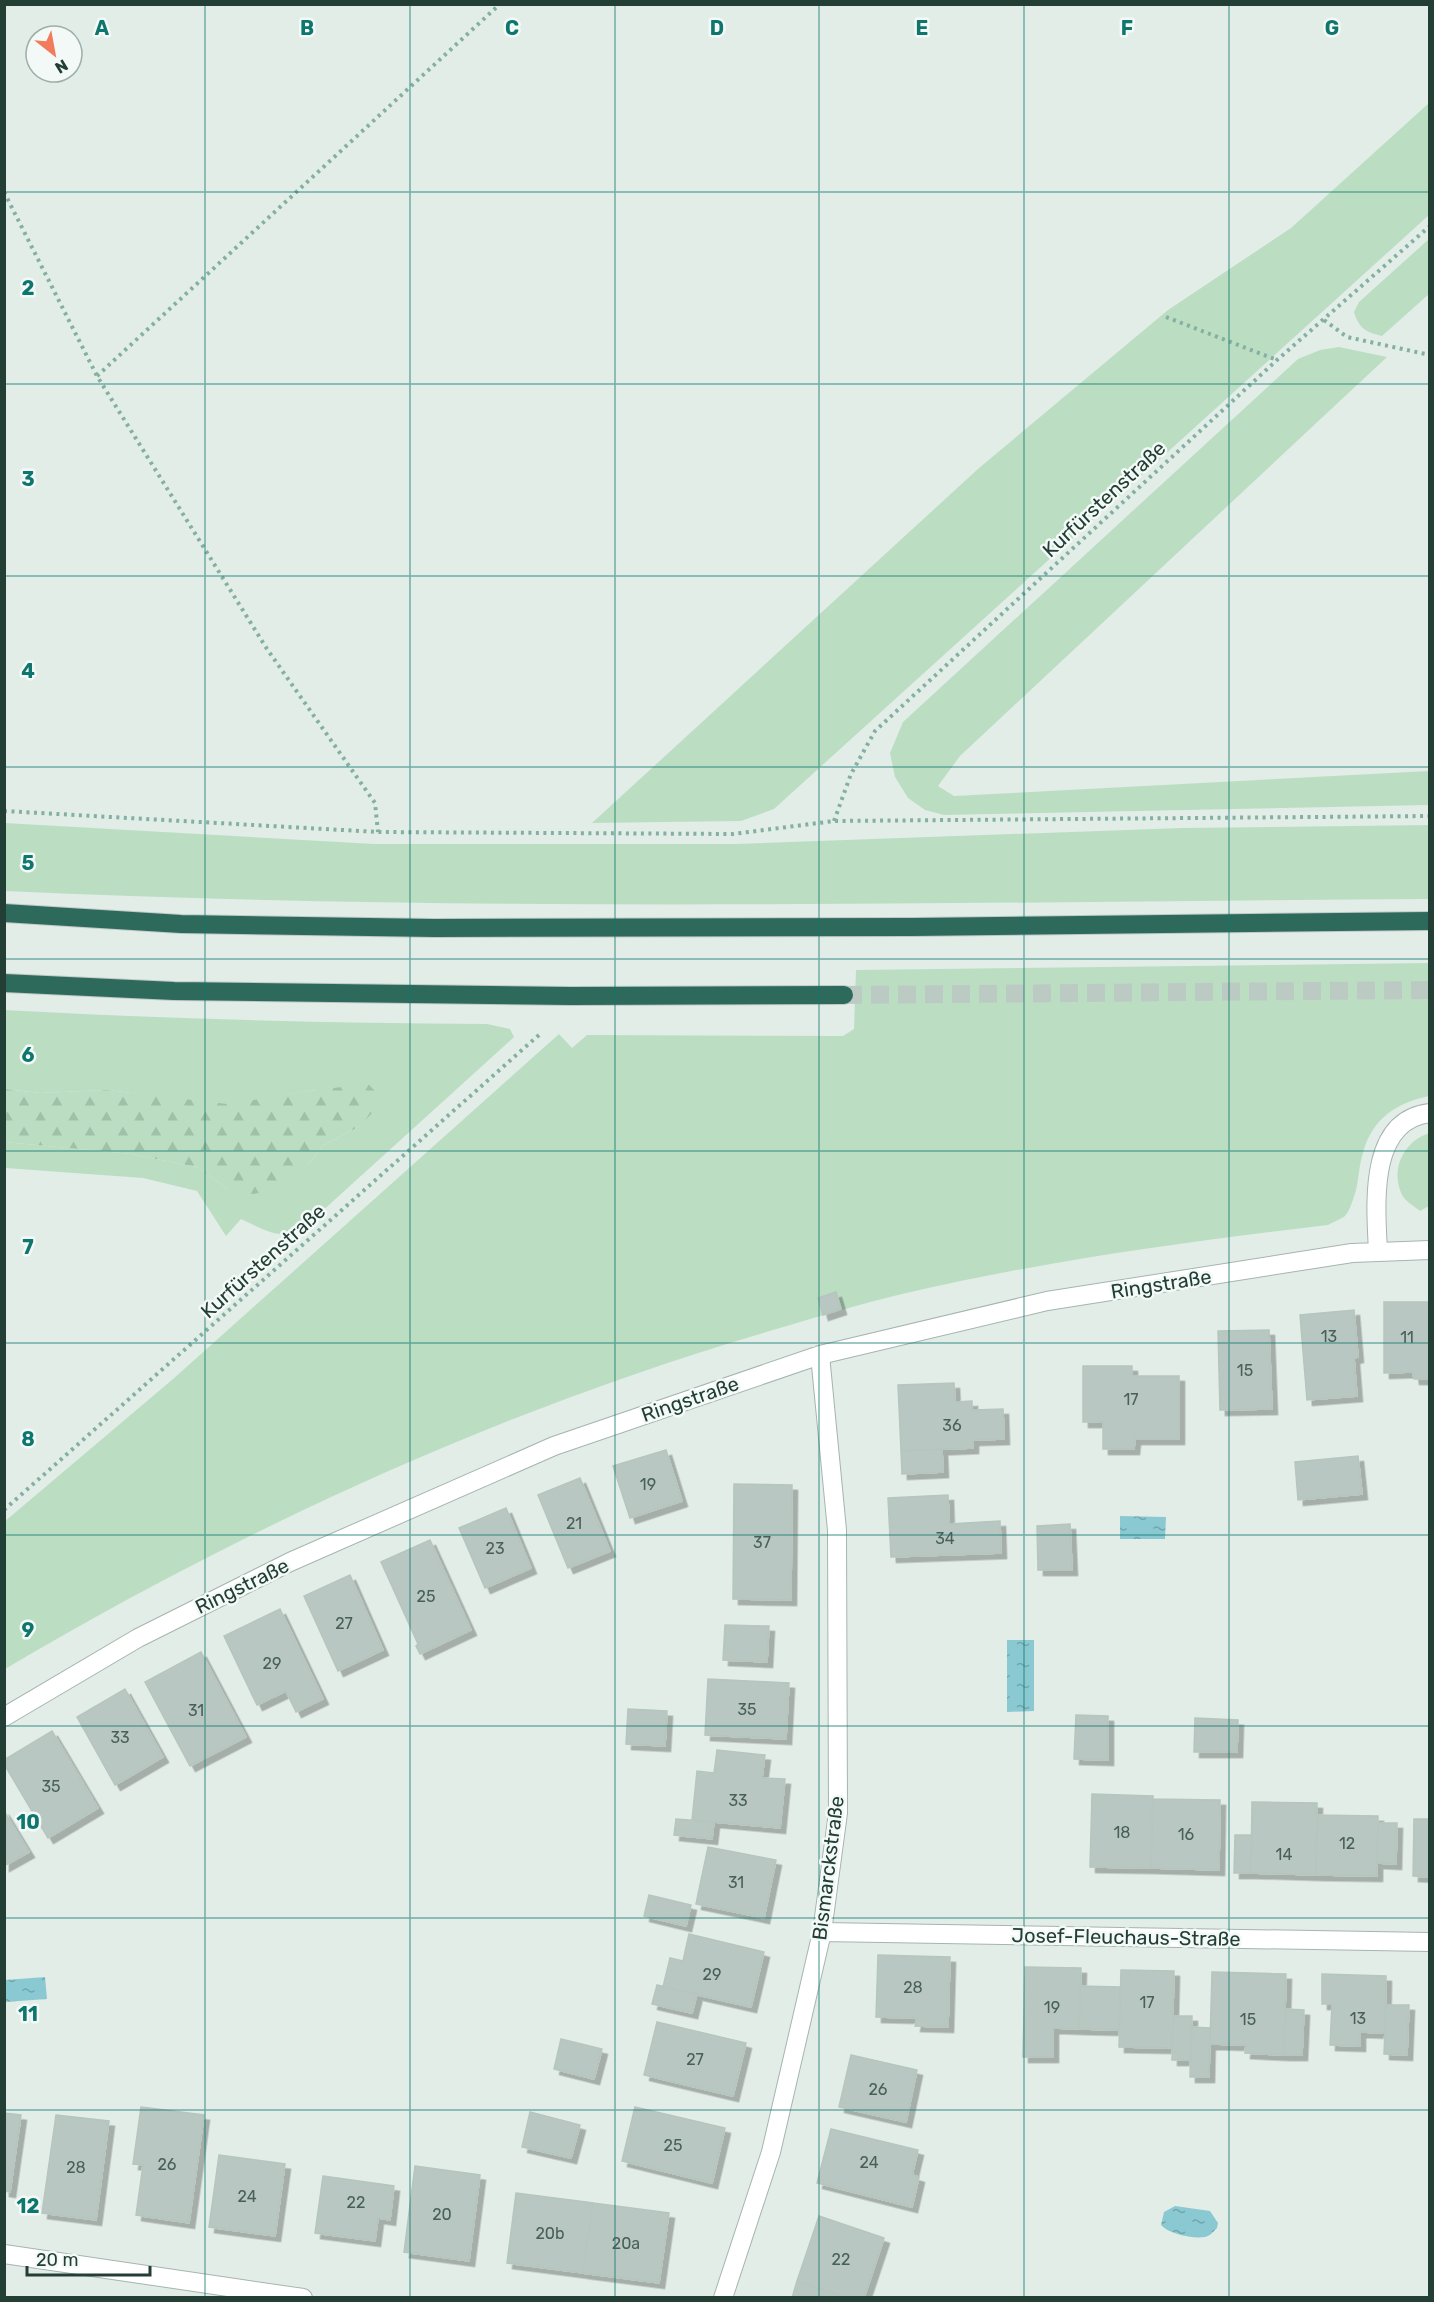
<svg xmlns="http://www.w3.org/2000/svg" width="1434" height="2302" font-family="Rubik,sans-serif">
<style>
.green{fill:#bbdec3}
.forest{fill:url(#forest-firs)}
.water{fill:url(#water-ripples)}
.building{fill:#b8c7c1;stroke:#b5c6be;stroke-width:1.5;filter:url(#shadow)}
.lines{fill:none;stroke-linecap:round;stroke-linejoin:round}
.highway-tunnel{stroke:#bccac4;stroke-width:18;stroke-dasharray:18 9;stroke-linecap:butt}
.street-casing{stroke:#a5b5af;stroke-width:20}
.highway-casing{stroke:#c1c9c6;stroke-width:20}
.path{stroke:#83b0a0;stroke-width:4;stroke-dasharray:3 4.5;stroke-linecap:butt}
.street{stroke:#fff;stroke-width:18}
.highway{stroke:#2e6a5c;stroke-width:18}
.grid{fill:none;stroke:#0f766e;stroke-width:1.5;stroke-opacity:0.55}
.labels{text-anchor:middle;stroke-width:5;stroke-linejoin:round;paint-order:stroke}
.number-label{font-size:16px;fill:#486058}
.street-label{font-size:20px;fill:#223e35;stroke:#f3f9f6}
.grid-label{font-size:20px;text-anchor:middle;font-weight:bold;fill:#0f766e;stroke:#f3f9f6;stroke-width:5;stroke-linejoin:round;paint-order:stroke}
</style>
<defs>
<pattern id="forest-firs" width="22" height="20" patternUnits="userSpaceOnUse" patternTransform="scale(1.5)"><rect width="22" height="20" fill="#bbdec3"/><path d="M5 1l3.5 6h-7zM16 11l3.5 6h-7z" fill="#a0c0a8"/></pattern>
<pattern id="water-ripples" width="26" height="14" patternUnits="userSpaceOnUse" patternTransform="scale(1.5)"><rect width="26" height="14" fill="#8ac9d2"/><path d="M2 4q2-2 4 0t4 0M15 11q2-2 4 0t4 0" fill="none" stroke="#70a5ab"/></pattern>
<filter id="shadow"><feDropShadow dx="5.5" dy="5.5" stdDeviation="0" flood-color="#0004"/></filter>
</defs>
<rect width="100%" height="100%" fill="#e2ede8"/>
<path class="green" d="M 1429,103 L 1429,215 L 774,809 L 741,821 L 592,823 L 979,468 L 1168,310 L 1291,228 Z
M 1429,239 L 1429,294 L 1382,336 C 1366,332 1359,329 1354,312 L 1359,302 Z
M 1339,347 L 1387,357 L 960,756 L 938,786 L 954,796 L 1429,771 L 1429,805 L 944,815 L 925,810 L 908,798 L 895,777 L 890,753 L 903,722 L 1298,359 L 1320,350 Z
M 5,823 L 374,844 L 736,844 L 1181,828 L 1429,825 L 1429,899 C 954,902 479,913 5,891 Z
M 1429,963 L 1429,1096 C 1396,1103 1372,1119 1363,1153 C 1359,1165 1359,1178 1356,1190 C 1353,1199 1351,1209 1345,1216 C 1341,1219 1333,1222 1328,1225 C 1185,1242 1043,1261 902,1294 C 861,1304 820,1316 780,1328 C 507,1407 249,1525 5,1669 L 4,1522 L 173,1379 L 559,1034 L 572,1048 L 587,1035 L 843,1036 L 854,1029 L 856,970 Z
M 4,1010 C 165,1019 326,1023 487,1024 L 510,1029 L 514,1037 L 319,1214 C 282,1241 281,1238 241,1219 L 226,1236 L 197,1191 L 143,1178 L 5,1168 L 5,1142 L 131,1154 L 197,1167 L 228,1189 L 309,1164 L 324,1145 L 360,1126 L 316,1090 L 227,1105 L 107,1090 L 40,1093 L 5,1089 Z
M 1429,1133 L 1429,1206 L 1420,1211 C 1414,1206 1405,1201 1402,1195 C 1390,1170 1403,1142 1429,1133 Z"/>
<path class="forest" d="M 368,1084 L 384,1100 L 360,1126 L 324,1145 L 309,1164 L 283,1189 L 253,1194 L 228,1189 L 197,1167 L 131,1154 L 5,1142 L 5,1089 L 40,1093 L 107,1090 L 227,1104 L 316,1090 Z"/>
<path class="water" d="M 1120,1516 L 1166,1517 L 1165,1539 L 1120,1539 Z
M 1007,1640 L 1034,1640 L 1034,1711 L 1007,1712 Z
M 45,1977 L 47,1999 L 5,2002 L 5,1980 Z
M 1175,2206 L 1210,2211 L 1218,2223 L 1217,2228 C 1213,2232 1210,2236 1205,2237 C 1192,2239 1169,2234 1161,2225 L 1164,2212 Z"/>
<path class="building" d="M 836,1292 L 841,1309 L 823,1315 L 818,1298 Z
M 1384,1302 L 1430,1302 L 1430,1379 L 1414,1379 L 1413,1372 L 1384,1373 Z
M 1354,1310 L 1358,1357 L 1354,1358 L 1357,1396 L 1307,1400 L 1300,1315 Z
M 1269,1330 L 1272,1409 L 1220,1410 L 1218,1331 Z
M 1083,1366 L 1132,1366 L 1132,1376 L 1179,1376 L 1179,1439 L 1135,1439 L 1134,1449 L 1103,1449 L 1103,1422 L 1083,1422 Z
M 954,1383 L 955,1402 L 972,1401 L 972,1410 L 1003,1409 L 1004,1439 L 973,1440 L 973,1448 L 901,1451 L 898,1385 Z
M 942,1449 L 943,1472 L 902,1474 L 901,1451 Z
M 666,1450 L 682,1501 L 630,1518 L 613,1466 Z
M 1358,1456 L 1362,1494 L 1298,1500 L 1295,1462 Z
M 580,1478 L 610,1551 L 568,1568 L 538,1495 Z
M 734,1484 L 792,1485 L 791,1600 L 733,1599 Z
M 948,1495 L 949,1524 L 1000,1521 L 1001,1553 L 891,1557 L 888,1498 Z
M 506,1508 L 531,1568 L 485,1588 L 459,1528 Z
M 1070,1524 L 1072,1570 L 1038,1570 L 1037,1526 Z
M 430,1540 L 471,1630 L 420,1654 L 416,1646 L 418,1644 L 381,1562 Z
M 350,1575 L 383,1650 L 338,1671 L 304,1596 Z
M 280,1609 L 323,1699 L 296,1712 L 286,1691 L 257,1705 L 224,1636 Z
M 725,1625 L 769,1626 L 767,1662 L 723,1660 Z
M 201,1652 L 246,1737 L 190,1766 L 145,1682 Z
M 708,1679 L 789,1683 L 786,1739 L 705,1735 Z
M 125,1689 L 163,1757 L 115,1785 L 77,1717 Z
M 628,1709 L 667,1711 L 665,1746 L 626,1744 Z
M 1076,1715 L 1108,1716 L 1108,1760 L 1074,1759 Z
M 1195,1718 L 1238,1720 L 1237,1752 L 1194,1752 Z
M 52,1731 L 98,1808 L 48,1838 L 4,1764 L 4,1760 Z
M 717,1750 L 765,1755 L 762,1778 L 785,1779 L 780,1828 L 692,1820 L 697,1771 L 714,1773 Z
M 1092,1794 L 1153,1796 L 1151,1868 L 1090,1867 Z
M 1153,1799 L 1220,1800 L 1219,1870 L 1151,1868 Z
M 1252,1802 L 1317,1803 L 1316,1875 L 1251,1873 Z
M 4,1811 L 29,1852 L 4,1866 Z
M 1317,1815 L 1378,1816 L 1377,1876 L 1316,1875 Z
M 676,1819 L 714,1822 L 712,1839 L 674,1835 Z
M 1414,1819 L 1430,1819 L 1430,1877 L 1413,1876 Z
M 1378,1823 L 1397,1823 L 1396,1864 L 1377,1863 Z
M 1235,1835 L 1252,1835 L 1251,1873 L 1234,1873 Z
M 708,1847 L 776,1860 L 764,1918 L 696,1904 Z
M 649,1895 L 691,1905 L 686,1926 L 644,1916 Z
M 689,1934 L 764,1952 L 751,2007 L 663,1987 L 670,1958 L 683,1961 Z
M 878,1955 L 950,1957 L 948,2027 L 915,2026 L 917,2018 L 876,2017 Z
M 1025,1967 L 1081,1968 L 1079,2029 L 1053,2028 L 1053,2057 L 1023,2057 Z
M 1121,1970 L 1174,1971 L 1172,2048 L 1119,2047 Z
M 1212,1972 L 1286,1974 L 1284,2055 L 1245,2053 L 1246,2045 L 1210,2044 Z
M 1322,1974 L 1386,1976 L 1385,2033 L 1360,2032 L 1360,2046 L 1330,2045 L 1332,2004 L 1322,2004 Z
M 657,1985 L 697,1994 L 692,2013 L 652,2004 Z
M 1080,1986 L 1120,1987 L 1119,2030 L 1079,2029 Z
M 1386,2005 L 1409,2005 L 1407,2055 L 1384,2054 Z
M 1285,2009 L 1304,2010 L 1302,2055 L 1284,2055 Z
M 1173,2016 L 1192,2016 L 1191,2060 L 1172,2060 Z
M 657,2022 L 746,2043 L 733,2096 L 644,2075 Z
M 1191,2027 L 1210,2028 L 1209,2077 L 1190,2077 Z
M 561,2039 L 602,2049 L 594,2079 L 554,2069 Z
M 851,2055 L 917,2070 L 906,2122 L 839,2107 Z
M 141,2107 L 204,2115 L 189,2223 L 136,2215 L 143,2165 L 133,2164 Z
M 635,2107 L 725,2128 L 712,2183 L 622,2161 Z
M 530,2112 L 580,2125 L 571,2158 L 522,2147 Z
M 4,2113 L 21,2115 L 10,2192 L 4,2191 Z
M 56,2115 L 109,2121 L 96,2220 L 42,2213 Z
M 831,2129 L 918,2150 L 912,2175 L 919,2177 L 912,2207 L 817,2183 Z
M 219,2155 L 285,2164 L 275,2236 L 209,2227 Z
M 415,2166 L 480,2175 L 469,2261 L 404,2252 Z
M 323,2176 L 394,2186 L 390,2220 L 378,2218 L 375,2241 L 315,2233 Z
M 516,2193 L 593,2203 L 583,2273 L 507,2263 Z
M 593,2203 L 669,2213 L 659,2283 L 583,2273 Z
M 819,2216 L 884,2238 L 864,2298 L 848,2298 L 797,2281 Z
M 797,2281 L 848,2298 L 792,2298 Z"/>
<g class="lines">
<path class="highway-tunnel" d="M 844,995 L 1430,990"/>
<g class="street-casing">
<path id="street" d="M 1378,1252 C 1376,1207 1367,1120 1430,1113
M 4,1717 L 138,1638 L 290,1562 L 554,1446 L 820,1355 L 1047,1301 L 1352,1253 L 1430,1250
M 822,1932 L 1430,1942
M 4,2254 L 303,2298
M 723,2298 L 771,2152 L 822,1932 L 838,1813 L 837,1530 L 820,1355"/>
</g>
<g class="highway-casing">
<path id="highway" d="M 4,913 L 181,924 L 434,928 L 912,927 L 1430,921
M 4,983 L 174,991 L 571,996 L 844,995"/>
</g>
<path class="path" d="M 4,192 L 97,376 L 267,649 L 375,803 L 378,832
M 1166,317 L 1277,360
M 1324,320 L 1347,337 L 1430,355
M 97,376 L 500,4
M 4,811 L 378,832 L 733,834 L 834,821 L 1430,816
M 834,821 L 851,774 L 875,731 L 1277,360 L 1430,226
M 4,1510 L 540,1034"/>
<use href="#street" class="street"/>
<use href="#highway" class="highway"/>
</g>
<path class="grid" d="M 205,4 L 205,2298M 410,4 L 410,2298M 615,4 L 615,2298M 819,4 L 819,2298M 1024,4 L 1024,2298M 1229,4 L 1229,2298M 4,192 L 1430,192M 4,384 L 1430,384M 4,576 L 1430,576M 4,767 L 1430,767M 4,959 L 1430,959M 4,1151 L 1430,1151M 4,1343 L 1430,1343M 4,1535 L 1430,1535M 4,1726 L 1430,1726M 4,1918 L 1430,1918M 4,2110 L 1430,2110"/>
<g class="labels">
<g class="number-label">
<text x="1329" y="1342">13</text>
<text x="1407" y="1343">11</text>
<text x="1245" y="1376">15</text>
<text x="1131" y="1405">17</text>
<text x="952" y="1431">36</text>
<text x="648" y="1490">19</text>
<text x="574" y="1529">21</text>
<text x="945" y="1544">34</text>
<text x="762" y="1548">37</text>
<text x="495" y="1554">23</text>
<text x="426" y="1602">25</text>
<text x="344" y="1629">27</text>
<text x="272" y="1669">29</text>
<text x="747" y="1715">35</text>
<text x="196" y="1716">31</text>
<text x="120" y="1743">33</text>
<text x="51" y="1792">35</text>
<text x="738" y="1806">33</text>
<text x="1122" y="1838">18</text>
<text x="1186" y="1840">16</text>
<text x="1347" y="1849">12</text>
<text x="1284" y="1860">14</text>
<text x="736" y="1888">31</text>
<text x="712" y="1980">29</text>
<text x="913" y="1993">28</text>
<text x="1147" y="2008">17</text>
<text x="1052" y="2013">19</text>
<text x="1358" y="2024">13</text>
<text x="1248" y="2025">15</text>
<text x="695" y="2065">27</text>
<text x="878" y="2095">26</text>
<text x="673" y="2151">25</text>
<text x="869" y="2168">24</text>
<text x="167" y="2170">26</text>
<text x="76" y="2173">28</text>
<text x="247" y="2202">24</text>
<text x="356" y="2208">22</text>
<text x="442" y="2220">20</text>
<text x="550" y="2239">20b</text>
<text x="626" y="2249">20a</text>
<text x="841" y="2265">22</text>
</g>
<g class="street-label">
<text transform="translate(1104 499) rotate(-43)" y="7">Kurfürstenstraße</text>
<text transform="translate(263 1261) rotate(-42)" y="7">Kurfürstenstraße</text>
<text transform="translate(1161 1284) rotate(-9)" y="7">Ringstraße</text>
<text transform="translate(690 1399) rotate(-19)" y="7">Ringstraße</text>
<text transform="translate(242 1586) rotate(-26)" y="7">Ringstraße</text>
<text transform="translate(828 1868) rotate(-83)" y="7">Bismarckstraße</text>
<text transform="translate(1126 1937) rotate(1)" y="7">Josef-Fleuchaus-Straße</text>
</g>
</g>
<g class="grid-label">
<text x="102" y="35">A</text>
<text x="307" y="35">B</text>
<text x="512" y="35">C</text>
<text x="717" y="35">D</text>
<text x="922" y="35">E</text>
<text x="1127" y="35">F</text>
<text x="1332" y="35">G</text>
<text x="28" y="295">2</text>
<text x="28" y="486">3</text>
<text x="28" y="678">4</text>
<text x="28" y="870">5</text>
<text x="28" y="1062">6</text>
<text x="28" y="1254">7</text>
<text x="28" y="1446">8</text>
<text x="28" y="1637">9</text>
<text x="28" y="1829">10</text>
<text x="28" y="2021">11</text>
<text x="28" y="2213">12</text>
</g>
<rect width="1434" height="2302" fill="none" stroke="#223e35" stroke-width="12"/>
<g transform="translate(54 54) rotate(149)"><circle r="28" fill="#f3f9f6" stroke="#9faea9" stroke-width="1.5"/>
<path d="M0-4.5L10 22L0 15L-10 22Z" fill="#f27b5b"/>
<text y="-9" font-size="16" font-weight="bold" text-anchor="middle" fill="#223e35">N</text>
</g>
<path d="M27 2266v9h123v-9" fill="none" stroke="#223e35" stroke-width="3"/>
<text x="36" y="2266" font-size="18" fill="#223e35" stroke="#f3f9f6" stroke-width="4.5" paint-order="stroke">20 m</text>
</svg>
